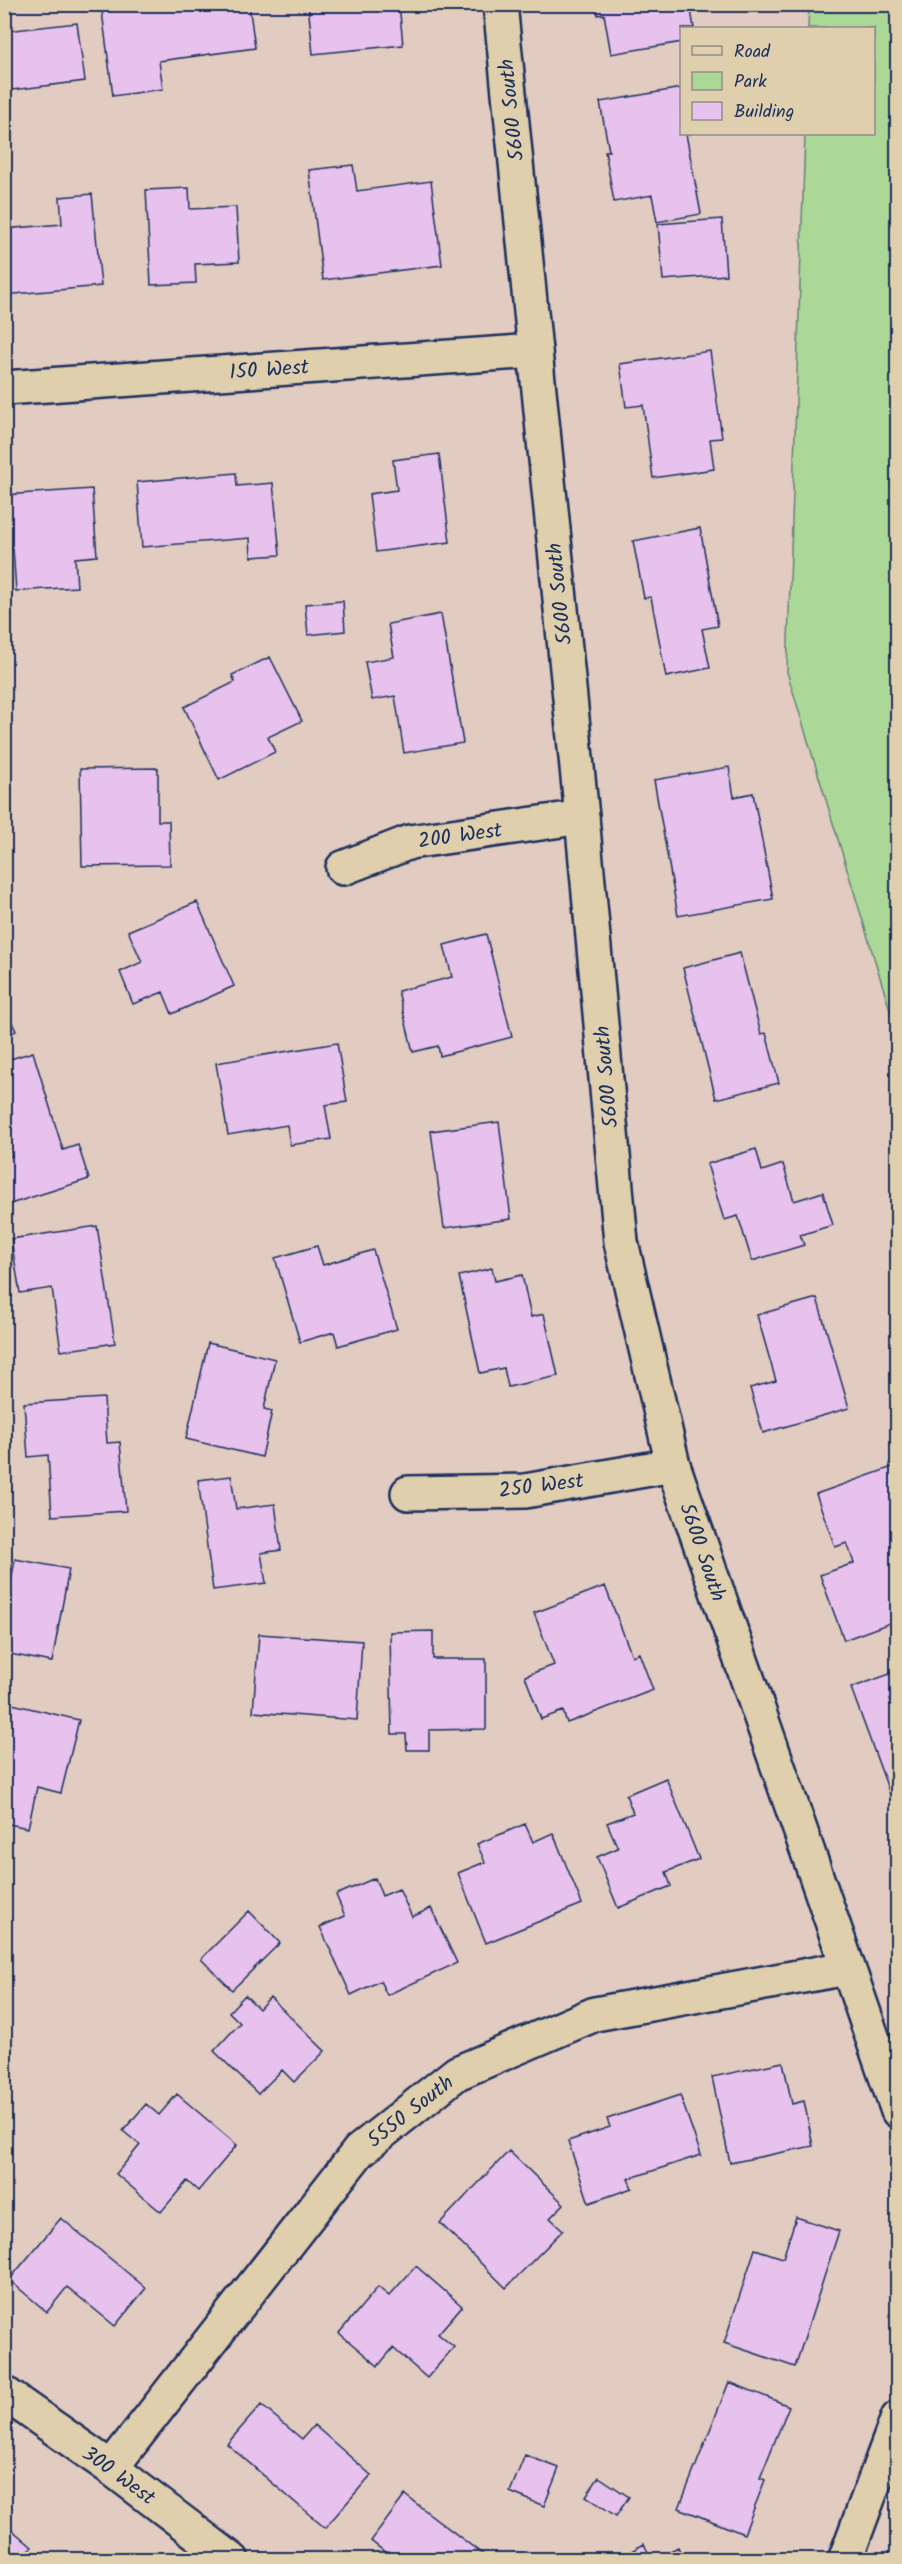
<svg xmlns="http://www.w3.org/2000/svg" width="902" height="2564" font-family="Kalam,sans-serif">
<style>
.green{fill:#acd897;stroke:#64847a;stroke-width:1.5}
.building{fill:#e6c2ed;stroke:#1b2f5e;stroke-width:1.5}
.lines{fill:none;stroke-linecap:round;stroke-linejoin:round}
.minor-casing{stroke:#1b2f5e;stroke-width:38}
.secondary-casing{stroke:#1b2f5e;stroke-width:38}
.minor{stroke:#e0cfac;stroke-width:33}
.secondary{stroke:#e0cfac;stroke-width:33}
.labels{text-anchor:middle;stroke-width:5;stroke-linejoin:round;paint-order:stroke}
.street-label{font-size:21px;fill:#1b2f5e;stroke:#e0cfac}
</style>
<rect width="100%" height="100%" fill="#e2cbc0"/>
<filter id="ink" filterUnits="userSpaceOnUse"><feTurbulence type="fractalNoise" baseFrequency=".0167" numOctaves="2"/><feDisplacementMap in="SourceGraphic" scale="12" xChannelSelector="R" yChannelSelector="G"/><feConvolveMatrix kernelMatrix="1 2 1 2 8 2 1 2 1" color-interpolation-filters="sRGB"/></filter>
<g filter="url(#ink)">
<path class="green" d="M 809,5 L 897,5 L 897,1033 L 787,672 L 805,134 L 874,134 L 874,28 L 808,28 Z"/>
<path class="building" d="M 101,4 L 249,4 L 255,48 L 159,61 L 163,89 L 113,96 Z
M 308,4 L 399,4 L 403,45 L 313,54 Z
M 596,4 L 690,4 L 694,28 L 682,28 L 682,42 L 611,54 L 604,14 L 598,15 Z
M 4,19 L 6,31 L 77,23 L 85,81 L 4,91 Z
M 682,88 L 682,134 L 690,134 L 686,134 L 701,214 L 657,222 L 652,195 L 614,202 L 605,151 L 609,151 L 600,102 Z
M 353,165 L 357,191 L 431,181 L 442,265 L 323,280 L 309,170 Z
M 189,188 L 190,209 L 236,207 L 239,262 L 195,264 L 196,283 L 151,285 L 146,190 Z
M 92,194 L 101,286 L 4,295 L 4,229 L 62,224 L 60,197 Z
M 722,219 L 726,275 L 663,280 L 658,224 Z
M 710,351 L 722,438 L 710,439 L 714,469 L 653,478 L 643,405 L 626,407 L 620,364 Z
M 439,454 L 450,542 L 376,552 L 369,494 L 397,490 L 393,460 Z
M 236,473 L 237,486 L 273,483 L 280,555 L 251,557 L 250,538 L 142,547 L 137,482 Z
M 92,489 L 97,556 L 75,558 L 77,587 L 16,591 L 13,548 L 4,549 L 4,495 Z
M 700,528 L 718,626 L 702,629 L 710,668 L 666,677 L 651,597 L 644,598 L 633,541 Z
M 343,601 L 345,631 L 308,635 L 305,604 Z
M 441,614 L 463,743 L 404,753 L 395,696 L 372,700 L 365,662 L 394,657 L 388,624 Z
M 270,657 L 302,721 L 268,737 L 275,752 L 219,780 L 184,707 L 235,682 L 232,675 Z
M 729,767 L 734,797 L 753,793 L 773,899 L 678,916 L 654,780 Z
M 158,768 L 158,821 L 169,821 L 170,865 L 82,866 L 80,769 Z
M 197,902 L 234,986 L 172,1014 L 163,992 L 133,1004 L 120,972 L 142,962 L 128,931 Z
M 486,934 L 512,1037 L 440,1056 L 438,1046 L 413,1052 L 398,991 L 452,977 L 444,945 Z
M 740,953 L 761,1034 L 766,1033 L 779,1083 L 716,1099 L 683,968 Z
M 4,1006 L 16,1031 L 4,1037 Z
M 337,1043 L 347,1102 L 325,1105 L 331,1139 L 290,1145 L 287,1125 L 228,1135 L 216,1063 Z
M 33,1052 L 63,1150 L 78,1145 L 89,1179 L 7,1205 L 4,1195 L 4,1158 L 12,1156 L 4,1132 L 4,1061 Z
M 499,1122 L 511,1219 L 444,1228 L 431,1131 Z
M 756,1149 L 762,1171 L 783,1164 L 794,1201 L 823,1192 L 833,1225 L 800,1235 L 804,1245 L 752,1261 L 738,1216 L 724,1220 L 707,1164 Z
M 97,1226 L 115,1343 L 61,1351 L 52,1288 L 20,1293 L 11,1239 Z
M 317,1246 L 323,1265 L 373,1250 L 397,1329 L 338,1346 L 334,1332 L 300,1342 L 275,1258 Z
M 492,1268 L 495,1281 L 522,1275 L 531,1317 L 544,1314 L 558,1376 L 508,1387 L 504,1368 L 480,1373 L 459,1276 Z
M 817,1298 L 849,1408 L 763,1433 L 750,1388 L 776,1381 L 757,1315 Z
M 208,1343 L 275,1359 L 264,1409 L 272,1411 L 262,1457 L 186,1439 Z
M 104,1398 L 107,1443 L 120,1442 L 126,1511 L 52,1516 L 48,1455 L 28,1457 L 24,1403 Z
M 898,1465 L 898,1620 L 844,1640 L 820,1575 L 854,1563 L 847,1543 L 835,1547 L 816,1494 Z
M 231,1476 L 236,1509 L 275,1504 L 281,1550 L 261,1553 L 266,1583 L 213,1590 L 198,1480 Z
M 15,1559 L 69,1569 L 52,1662 L 4,1653 L 4,1623 Z
M 605,1586 L 632,1656 L 639,1653 L 653,1690 L 567,1723 L 563,1711 L 541,1719 L 525,1676 L 554,1665 L 534,1613 Z
M 433,1631 L 433,1659 L 486,1659 L 486,1729 L 429,1730 L 429,1750 L 407,1750 L 406,1734 L 392,1734 L 390,1632 Z
M 259,1634 L 362,1641 L 357,1720 L 253,1712 Z
M 898,1671 L 898,1804 L 894,1805 L 851,1688 Z
M 4,1702 L 79,1720 L 61,1793 L 37,1787 L 28,1828 L 4,1823 Z
M 666,1778 L 699,1859 L 666,1872 L 671,1886 L 618,1908 L 597,1857 L 618,1848 L 607,1823 L 633,1813 L 626,1795 Z
M 525,1824 L 533,1842 L 553,1833 L 582,1904 L 486,1943 L 458,1873 L 485,1862 L 477,1844 Z
M 375,1878 L 382,1896 L 399,1889 L 412,1917 L 431,1908 L 457,1963 L 387,1995 L 380,1981 L 351,1995 L 320,1927 L 345,1916 L 336,1895 Z
M 249,1911 L 280,1943 L 232,1990 L 201,1959 Z
M 245,1995 L 259,2009 L 270,1997 L 325,2051 L 294,2082 L 282,2070 L 258,2094 L 214,2051 L 240,2023 L 229,2012 Z
M 783,2062 L 792,2104 L 804,2101 L 813,2146 L 730,2163 L 712,2077 Z
M 177,2094 L 237,2145 L 198,2191 L 187,2181 L 161,2212 L 116,2174 L 140,2145 L 123,2131 L 146,2104 L 159,2115 Z
M 680,2095 L 701,2155 L 628,2179 L 632,2188 L 589,2203 L 568,2141 L 610,2127 L 607,2119 Z
M 509,2151 L 564,2204 L 550,2218 L 563,2230 L 506,2288 L 440,2223 Z
M 796,2217 L 839,2231 L 795,2367 L 724,2343 L 755,2249 L 783,2258 Z
M 61,2218 L 146,2288 L 115,2326 L 67,2287 L 47,2312 L 9,2280 Z
M 416,2266 L 462,2306 L 438,2334 L 454,2347 L 427,2378 L 393,2348 L 378,2366 L 339,2333 L 378,2287 L 389,2296 Z
M 729,2382 L 789,2406 L 760,2478 L 765,2480 L 744,2534 L 679,2508 Z
M 261,2405 L 302,2439 L 314,2425 L 371,2475 L 325,2528 L 227,2444 Z
M 525,2455 L 559,2468 L 544,2506 L 510,2492 Z
M 599,2477 L 629,2497 L 616,2516 L 586,2496 Z
M 405,2495 L 490,2560 L 395,2560 L 371,2541 Z
M 4,2523 L 32,2547 L 21,2560 L 4,2560 Z
M 644,2544 L 652,2560 L 615,2560 Z
M 678,2547 L 684,2560 L 653,2560 Z"/>
<g class="lines">
<g class="minor-casing">
<path id="minor" d="M 4,388 L 535,351
M 343,868 L 410,842 L 582,817
M 408,1493 L 525,1491 L 673,1465
M 111,2468 L 359,2151 L 457,2073 L 595,2014 L 847,1968"/>
</g>
<g class="secondary-casing">
<path id="secondary" d="M 500,4 L 582,817 L 621,1242 L 673,1465 L 898,2111
M 4,2393 L 111,2468 L 232,2560
M 845,2560 L 898,2418"/>
</g>
<use href="#minor" class="minor"/>
<use href="#secondary" class="secondary"/>
</g>
</g>
<g class="labels">
<g class="street-label">
<text transform="translate(511 110) rotate(-96)" y="7">5600 South</text>
<text transform="translate(269 369) rotate(-4)" y="7">150 West</text>
<text transform="translate(559 594) rotate(-96)" y="7">5600 South</text>
<text transform="translate(460 835) rotate(-8)" y="7">200 West</text>
<text transform="translate(606 1077) rotate(-95)" y="7">5600 South</text>
<text transform="translate(541 1485) rotate(-7)" y="7">250 West</text>
<text transform="translate(703 1552) rotate(71)" y="7">5600 South</text>
<text transform="translate(410 2111) rotate(-38)" y="7">5550 South</text>
<text transform="translate(119 2475) rotate(36)" y="7">300 West</text>
</g>
</g>
<rect width="902" height="2564" fill="none" stroke="#e0cfac" stroke-width="24"/>
<rect x="12" y="12" width="878" height="2540" fill="none" stroke="#1b2f5e" stroke-width="2" filter="url(#ink)"/>
<rect x="680" y="27" width="195" height="108" fill="#e0cfac" stroke="#918f8d" stroke-width="1.5"/>
<rect x="692" y="46" width="30" height="9" fill="#e0cfac" stroke="#918f8d" stroke-width="1.5"/>
<text x="734" y="57" font-size="18" fill="#1b2f5e">Road</text>
<rect x="692" y="72" width="30" height="18" fill="#acd897" stroke="#918f8d" stroke-width="1.5"/>
<text x="734" y="87" font-size="18" fill="#1b2f5e">Park</text>
<rect x="692" y="102" width="30" height="18" fill="#e6c2ed" stroke="#918f8d" stroke-width="1.5"/>
<text x="734" y="117" font-size="18" fill="#1b2f5e">Building</text>
</svg>
